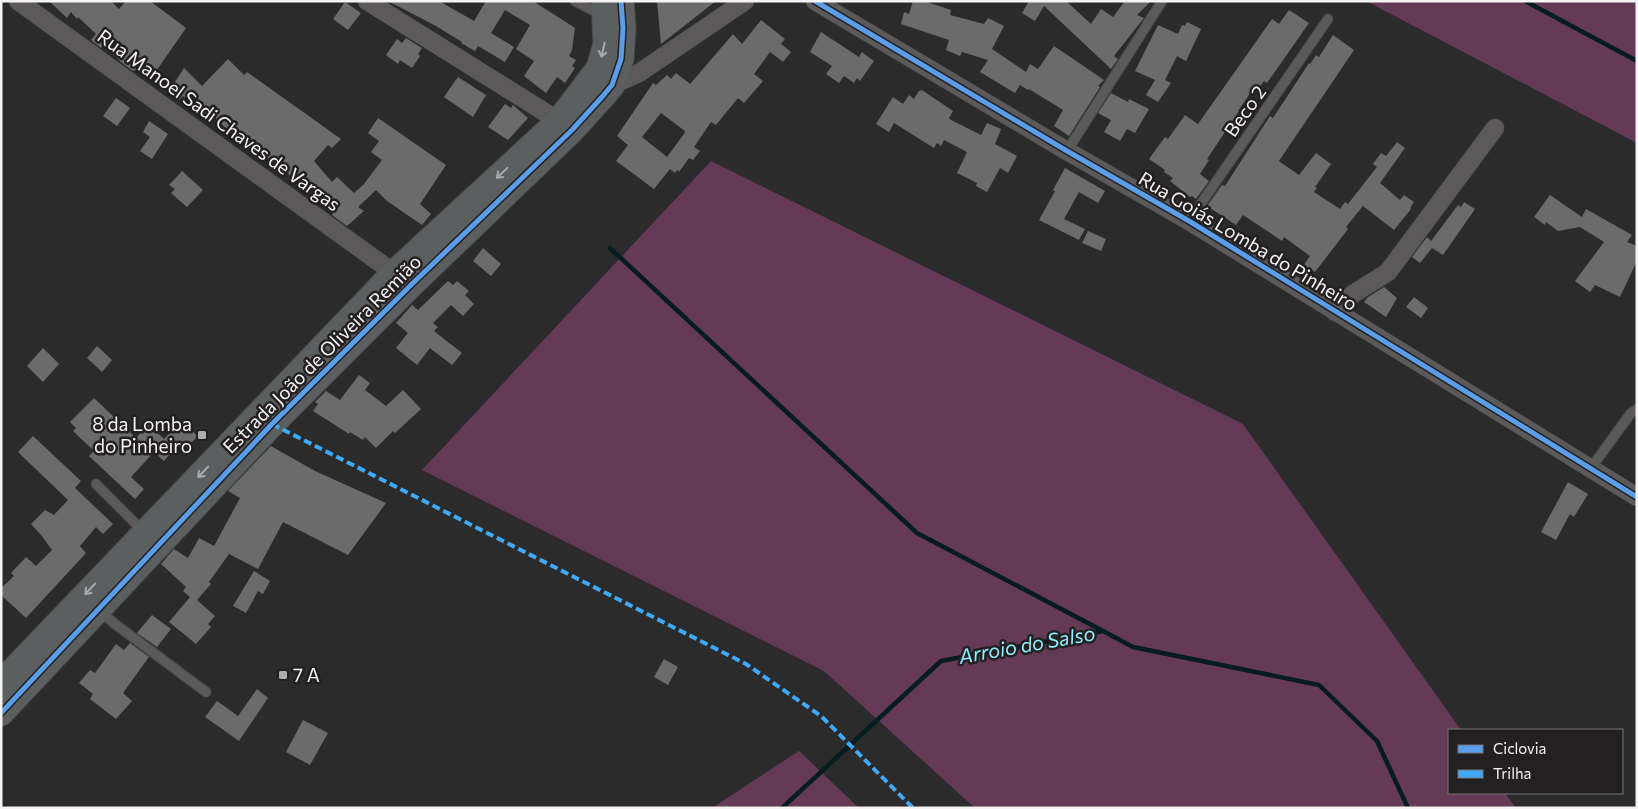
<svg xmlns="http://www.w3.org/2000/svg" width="1638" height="809" font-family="Commissioner,sans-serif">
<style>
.forest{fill:#653a56}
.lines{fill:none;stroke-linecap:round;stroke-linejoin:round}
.stream{stroke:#061c21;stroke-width:4.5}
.building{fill:#6c6b6c;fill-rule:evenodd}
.lane-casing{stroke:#4a494a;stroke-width:11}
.street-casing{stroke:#4a494a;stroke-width:19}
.secondary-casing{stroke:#4a494a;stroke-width:27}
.lane{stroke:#5b595a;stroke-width:9}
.street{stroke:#5b595a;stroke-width:18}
.secondary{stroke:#5c5f60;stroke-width:25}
.quiet{stroke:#3fa9f5;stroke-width:4;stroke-dasharray:8 4;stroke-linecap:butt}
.cycleway-casing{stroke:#232022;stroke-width:8}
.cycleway{stroke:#5a9eea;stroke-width:5}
.oneway{stroke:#a8a9aa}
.poi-dot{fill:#afadae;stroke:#232022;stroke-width:2}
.labels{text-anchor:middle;stroke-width:5;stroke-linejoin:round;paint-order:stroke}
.street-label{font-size:19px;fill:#f5f3f4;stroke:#232022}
.poi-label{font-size:19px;fill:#f5f3f4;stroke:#232022;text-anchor:end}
.water-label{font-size:20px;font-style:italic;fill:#90ecfc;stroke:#232022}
</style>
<rect width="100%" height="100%" fill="#2c2b2c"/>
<path class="forest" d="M 1366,1 L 1637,1 L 1637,143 Z
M 711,161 L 1243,424 L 1461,730 L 1449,730 L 1449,793 L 1505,793 L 1516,808 L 975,808 L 824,671 L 422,470 Z
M 799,751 L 859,808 L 712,808 Z"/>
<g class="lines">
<path class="stream" d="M 1525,1 L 1637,61
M 610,248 L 917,533 L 1103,631
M 782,808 L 941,661 L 1103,631 L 1133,647 L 1319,685 L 1377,741 L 1408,808"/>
</g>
<path class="building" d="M 49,1 L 111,1 L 119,9 L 126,1 L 150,1 L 186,28 L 152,77 L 146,72 L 143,75 L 135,70 L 133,71 L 121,62 L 104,45 L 101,48 L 91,40 L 96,34 L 78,17 L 77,19 L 71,12 L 67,18 Z
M 388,1 L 439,1 L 474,21 L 486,1 L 533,1 L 575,28 L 572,50 L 569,56 L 576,60 L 572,66 L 575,68 L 565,83 L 557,77 L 546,93 L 524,76 L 534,61 L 516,49 L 530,25 L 505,10 L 491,33 L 514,47 L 505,62 L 478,46 L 475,51 L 461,43 L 462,42 L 436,26 Z
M 657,1 L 716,1 L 661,44 Z
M 913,1 L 924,1 L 951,10 L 950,15 L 984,24 L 988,18 L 1004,26 L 992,49 L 1026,72 L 1030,64 L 1038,69 L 1054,46 L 1104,80 L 1098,86 L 1100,87 L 1069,136 L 1054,126 L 1063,110 L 1029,89 L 1028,90 L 1020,85 L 1015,93 L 980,72 L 988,60 L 962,52 L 960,56 L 946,50 L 949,40 L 901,24 L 904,12 L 909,14 Z
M 1029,1 L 1066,1 L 1091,24 L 1101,9 L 1113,17 L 1125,1 L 1151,1 L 1137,15 L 1144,18 L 1114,56 L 1118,59 L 1111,69 L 1044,6 L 1035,21 L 1022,13 Z
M 345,2 L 361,13 L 348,30 L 333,19 Z
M 1289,10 L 1309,23 L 1267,83 L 1264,81 L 1258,89 L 1255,86 L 1238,111 L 1239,111 L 1207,159 L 1209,160 L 1200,174 L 1209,181 L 1196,199 L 1192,196 L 1190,197 L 1170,181 L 1173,178 L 1164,172 L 1165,170 L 1149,159 L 1165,137 L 1168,139 L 1185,115 L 1198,124 L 1272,19 L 1279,24 Z
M 761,20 L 785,39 L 781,44 L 791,52 L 783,62 L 770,52 L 754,74 L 763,81 L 744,103 L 738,98 L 716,125 L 711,122 L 694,147 L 700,151 L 693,160 L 689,158 L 679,172 L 677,170 L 675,173 L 670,169 L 654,189 L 616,161 L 628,145 L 617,136 L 653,83 L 656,85 L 667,75 L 671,79 L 676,73 L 690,84 L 733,34 L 742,44 ZM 661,113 L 685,131 L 684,134 L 667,157 L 642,137 Z
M 1187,22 L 1201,29 L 1186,61 L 1177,56 L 1165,80 L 1171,83 L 1158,102 L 1146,95 L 1155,80 L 1135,71 L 1158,25 L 1178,34 L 1182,25 L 1185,26 Z
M 821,32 L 859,57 L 862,52 L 874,61 L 860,81 L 857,78 L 854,83 L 844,76 L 839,83 L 826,74 L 832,66 L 810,52 Z
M 1333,35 L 1354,50 L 1279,161 L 1299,175 L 1316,153 L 1331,164 L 1315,187 L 1317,188 L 1314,192 L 1340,209 L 1345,202 L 1348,204 L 1377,167 L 1373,164 L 1381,153 L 1386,156 L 1397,142 L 1405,148 L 1380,183 L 1400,200 L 1404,195 L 1414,202 L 1410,208 L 1411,209 L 1394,230 L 1363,206 L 1346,227 L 1348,229 L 1315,272 L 1304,265 L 1310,256 L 1284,237 L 1282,241 L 1243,215 L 1236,225 L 1207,206 L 1222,185 L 1225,186 L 1270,116 L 1273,118 L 1309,63 L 1310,64 L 1316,55 L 1319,57 Z
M 406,38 L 422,48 L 418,54 L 420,56 L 412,68 L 400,60 L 398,64 L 386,55 L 397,39 L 402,43 Z
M 228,59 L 244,75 L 247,72 L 341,139 L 332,148 L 328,145 L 314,161 L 332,182 L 337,177 L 354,193 L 364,184 L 382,160 L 371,152 L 379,141 L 368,133 L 378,118 L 446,165 L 420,204 L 431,214 L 422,225 L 387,201 L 376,190 L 358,207 L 364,211 L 347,226 L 332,215 L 334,212 L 302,179 L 298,183 L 282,168 L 280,170 L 257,148 L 255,151 L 244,141 L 241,144 L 209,111 L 205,116 L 183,96 L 179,100 L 169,91 L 184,68 L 202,86 Z
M 458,77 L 486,95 L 473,117 L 444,97 Z
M 922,90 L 953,111 L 949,118 L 951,120 L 981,135 L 987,123 L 1001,129 L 995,144 L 1017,156 L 1008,173 L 1000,168 L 987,192 L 976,186 L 977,183 L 957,173 L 967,152 L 944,140 L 941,146 L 937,143 L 934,148 L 894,123 L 889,132 L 876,124 L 893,97 L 903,104 L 909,95 L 914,99 L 919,91 Z
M 1111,93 L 1128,102 L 1129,99 L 1149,109 L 1135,133 L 1127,129 L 1120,141 L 1104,132 L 1111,120 L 1098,113 Z
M 116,98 L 130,108 L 117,126 L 103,116 Z
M 505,104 L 511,108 L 513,105 L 528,118 L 508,140 L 488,127 Z
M 149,121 L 168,134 L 152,159 L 140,151 L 150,137 L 143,132 Z
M 1065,168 L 1105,191 L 1098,203 L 1079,192 L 1064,219 L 1085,229 L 1079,240 L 1039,220 L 1055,191 L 1053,190 Z
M 182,171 L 203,190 L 187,207 L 171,193 L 175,189 L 169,185 Z
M 1550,195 L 1582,217 L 1586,209 L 1632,235 L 1627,242 L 1637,246 L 1637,261 L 1620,297 L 1595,285 L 1590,292 L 1575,281 L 1604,242 L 1580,227 L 1558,231 L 1546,222 L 1545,225 L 1534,217 Z
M 1464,202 L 1475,209 L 1443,255 L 1432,248 L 1420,263 L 1412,257 L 1427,237 L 1431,241 L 1458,205 L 1461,207 Z
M 1088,231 L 1106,239 L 1101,251 L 1082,243 Z
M 483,248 L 501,264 L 491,276 L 473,261 Z
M 448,281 L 453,285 L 457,281 L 469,291 L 465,295 L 474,304 L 463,316 L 451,305 L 433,323 L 438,327 L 434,331 L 462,353 L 452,365 L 430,348 L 417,365 L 396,348 L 408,333 L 396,323 L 412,305 L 418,310 Z
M 1384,287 L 1397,298 L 1386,317 L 1364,302 L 1368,297 Z
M 1414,297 L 1428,308 L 1421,318 L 1406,307 Z
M 97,346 L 112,360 L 102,372 L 87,358 Z
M 43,348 L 59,364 L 43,382 L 27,366 Z
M 359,375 L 370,383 L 365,390 L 386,406 L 403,390 L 421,409 L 395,433 L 393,431 L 376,448 L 365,437 L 363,440 L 350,432 L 349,434 L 313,411 L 318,404 L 315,402 L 326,391 L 340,400 Z
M 94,398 L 136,438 L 148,424 L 164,439 L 181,422 L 198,436 L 187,447 L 181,441 L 164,461 L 154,452 L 131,477 L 144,489 L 135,499 L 89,456 L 94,451 L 73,431 L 76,428 L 70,422 Z
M 33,436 L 81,481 L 75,488 L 113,524 L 103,534 L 96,527 L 80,546 L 86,553 L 26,618 L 1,595 L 1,588 L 14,576 L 11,573 L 26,557 L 36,566 L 52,550 L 41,535 L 31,524 L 45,510 L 54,515 L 68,500 L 18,452 Z
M 271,446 L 315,471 L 386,503 L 348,555 L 283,522 L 258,569 L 229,554 L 209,582 L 211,584 L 197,600 L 215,616 L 208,624 L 211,627 L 196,644 L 169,622 L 190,597 L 183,591 L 186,587 L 161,564 L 174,549 L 188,558 L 199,538 L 214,546 L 240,498 L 228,491 Z
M 1568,482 L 1588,494 L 1574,517 L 1570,514 L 1556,540 L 1541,532 Z
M 254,571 L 270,581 L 263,594 L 258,591 L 246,613 L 233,606 Z
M 152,615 L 171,629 L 157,647 L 137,633 Z
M 130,643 L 149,657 L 123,693 L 132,701 L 116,719 L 90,699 L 93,694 L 79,683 L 90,670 L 95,673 L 116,644 L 124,650 Z
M 664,659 L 678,667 L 668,685 L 654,677 Z
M 257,689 L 268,698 L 239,741 L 205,717 L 217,701 L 238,716 Z
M 303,720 L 328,733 L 310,765 L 286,752 Z"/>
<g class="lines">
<g class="lane-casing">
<path id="lane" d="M 575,1 L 602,15
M 1067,151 L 1162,1
M 1189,221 L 1328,19
M 1591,468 L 1631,413 L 1637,409
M 96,484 L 143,531
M 99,610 L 115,624 L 206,692"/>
</g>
<g class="street-casing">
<path id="street" d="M 18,1 L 394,273
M 367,1 L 559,121
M 815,1 L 1067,151 L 1189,221 L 1637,497
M 612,85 L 639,73 L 745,1
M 1335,312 L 1353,294 L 1388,272 L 1495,128"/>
</g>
<g class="secondary-casing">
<path id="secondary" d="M 1,683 L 394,273 L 559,121 L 599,68 L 606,44 L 604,1
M 1,713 L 272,424 L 412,284 L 572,130 L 602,97 L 612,85 L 621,59 L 623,28 L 621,1"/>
</g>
<use href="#lane" class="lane"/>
<use href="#street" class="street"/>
<use href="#secondary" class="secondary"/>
<path class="quiet" d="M 272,424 L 746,664 L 821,716 L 913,808"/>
<g class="cycleway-casing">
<path id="cycleway" d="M 815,1 L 1067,151 L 1189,221 L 1637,497
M 1,713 L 272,424 L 412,284 L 572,130 L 602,97 L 612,85 L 621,59 L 623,28 L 621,1"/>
</g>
<use href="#cycleway" class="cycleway"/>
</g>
<defs><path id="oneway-shaft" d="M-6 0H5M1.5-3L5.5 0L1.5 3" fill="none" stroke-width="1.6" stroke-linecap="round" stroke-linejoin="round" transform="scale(1.25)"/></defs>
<g class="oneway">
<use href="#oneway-shaft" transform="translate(603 50) rotate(103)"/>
<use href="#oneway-shaft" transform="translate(502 173) rotate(137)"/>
<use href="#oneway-shaft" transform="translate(203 472) rotate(134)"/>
<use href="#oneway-shaft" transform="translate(90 589) rotate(133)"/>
</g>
<g class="poi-dot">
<rect x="197" y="430" width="10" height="10" rx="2.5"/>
<rect x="278" y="670" width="10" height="10" rx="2.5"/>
</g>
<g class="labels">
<g class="street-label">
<text transform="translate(1245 111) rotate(-55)" y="7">Beco 2</text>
<text transform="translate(219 120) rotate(36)" y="7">Rua Manoel Sadi Chaves de Vargas</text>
<text transform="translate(1248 241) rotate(31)" y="7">Rua Goiás Lomba do Pinheiro</text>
<text transform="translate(322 354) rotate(-45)" y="7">Estrada João de Oliveira Remião</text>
</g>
<g class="poi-label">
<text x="192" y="431">8 da Lomba<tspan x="192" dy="22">do Pinheiro</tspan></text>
<text x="293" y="682" text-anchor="start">7 A</text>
</g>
<g class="water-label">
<text transform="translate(1027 645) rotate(-10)" y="7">Arroio do Salso</text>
</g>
</g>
<rect width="1638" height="809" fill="none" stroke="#f5f3f4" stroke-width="5"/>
<rect x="1448" y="729" width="175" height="65" fill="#232022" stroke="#777476"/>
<rect x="1458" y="745" width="25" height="8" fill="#5a9eea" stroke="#777476"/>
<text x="1493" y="754" font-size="15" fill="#f5f3f4">Ciclovia</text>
<rect x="1458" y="770" width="25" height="8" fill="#3fa9f5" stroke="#777476"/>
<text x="1493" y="779" font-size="15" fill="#f5f3f4">Trilha</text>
</svg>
